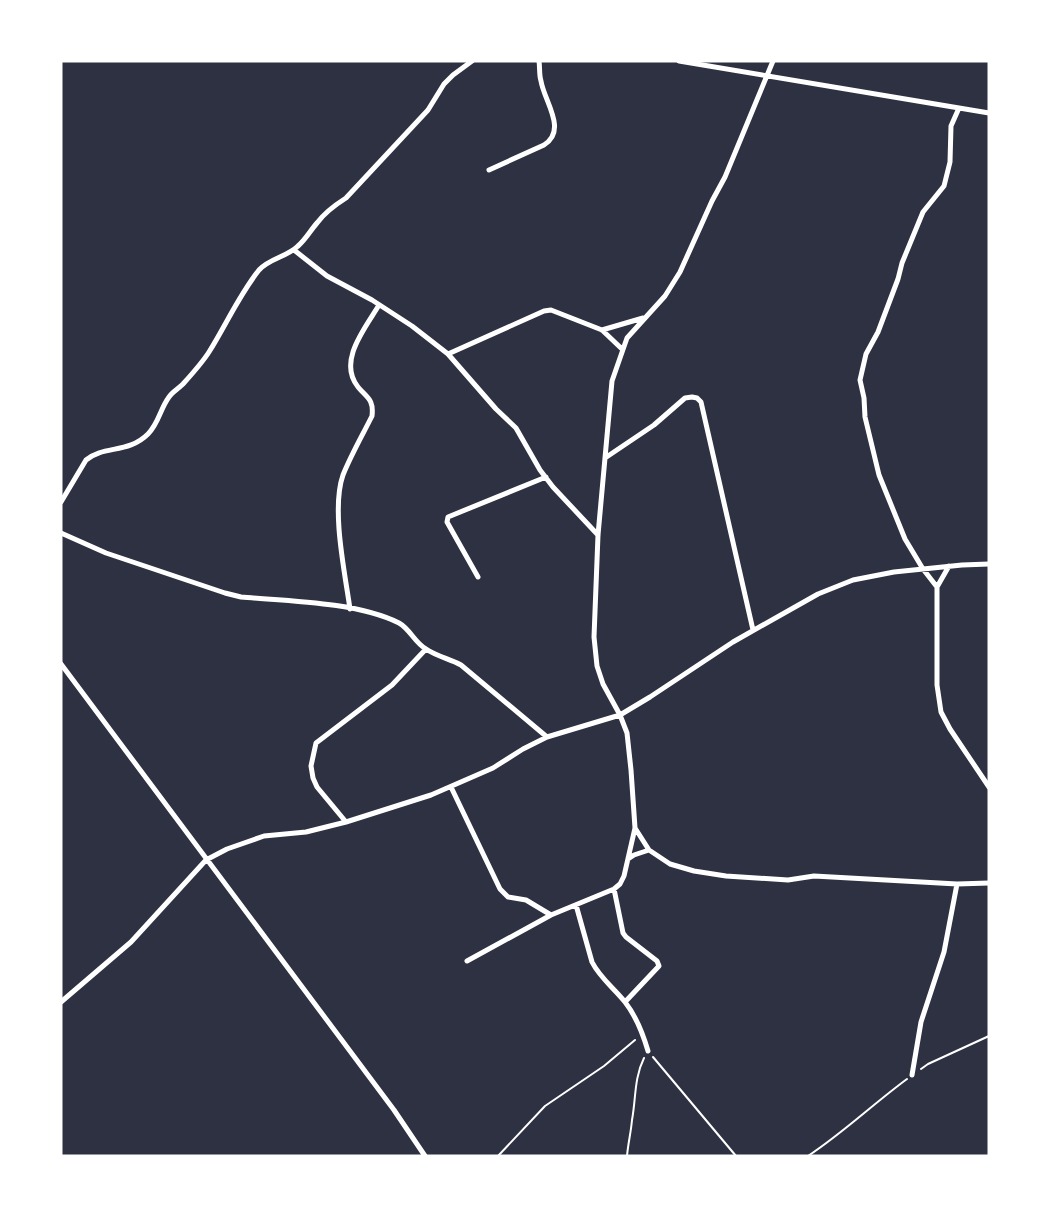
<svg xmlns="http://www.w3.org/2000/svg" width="1050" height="1217" font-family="Mulish,sans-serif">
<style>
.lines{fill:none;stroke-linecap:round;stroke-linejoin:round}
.path{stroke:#fff;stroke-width:2}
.minor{stroke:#fff;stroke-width:5}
</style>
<rect width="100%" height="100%" fill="#2d3142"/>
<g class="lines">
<path class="path" d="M 653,1057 L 736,1156
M 921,1069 L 928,1064 L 989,1036
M 498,1156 L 545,1106 L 604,1066 L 635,1040
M 627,1156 C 628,1144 631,1132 632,1120 C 636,1099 634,1078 644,1058
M 808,1156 C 843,1133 873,1104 907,1079"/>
<path class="minor" d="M 679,61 L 989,113
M 489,170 L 544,145 C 568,130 544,101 541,81 C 539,75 540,68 539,61
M 294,250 L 327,276 L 372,300 L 412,326 L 448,354 L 496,409 L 516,428 L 540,470 L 553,487 L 598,535
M 602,330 L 643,318
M 448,354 L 544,311 L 551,310 L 602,330 L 622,349
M 605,458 L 654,425 L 685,398 L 692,397 L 697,398 L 701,402 L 753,630
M 61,502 L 86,460 C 104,445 128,454 148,434 C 159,423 160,409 169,397 C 172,392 178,389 183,384 C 192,374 202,363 209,352 C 226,325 239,295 259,270 C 270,258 287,257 298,246 C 306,239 310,231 317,223 C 325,212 335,205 346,198 L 428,110 L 444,84 L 453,75 L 472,61
M 61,533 L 106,553 L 225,593 L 241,597 C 288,601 357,602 399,623 C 410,629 415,643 426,649 C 436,656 450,659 461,665 L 547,737
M 949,566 L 937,587 L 937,685 L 941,712 L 950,729 L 989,787
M 478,577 L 447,522 L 448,517 L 546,477
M 937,587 L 923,569 L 905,539 L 879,475 L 865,417 L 864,398 L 860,380 L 866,354 L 878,332 L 898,279 L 902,263 L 923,212 L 944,186 L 950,162 L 951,126 L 959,108
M 350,609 C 345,573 331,509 343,475 C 351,455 362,436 372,416 C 374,399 367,398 358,387 C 337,361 366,327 379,305
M 61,664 L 394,1110 L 425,1156
M 451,787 L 500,889 L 508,897 L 526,900 L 551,915
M 346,822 L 317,787 L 313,778 L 311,766 L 316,743 L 392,685 L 426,649
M 635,828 L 649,850 L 670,864 L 694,871 L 726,876 L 788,880 L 814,876 L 957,884 L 989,883
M 628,859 L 634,855 L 649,850
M 614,889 L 623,933 L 626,937 L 657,961 L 659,966 L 625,1002
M 576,905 L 592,962 C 600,978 614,988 625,1002 C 636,1016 643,1034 648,1051
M 467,961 L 551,915 L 614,889 L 620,884 L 624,876 L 635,828 L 631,770 L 627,733 L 620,715 L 603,684 L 597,666 L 594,637 L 598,535 L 612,381 L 627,338 L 665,296 L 680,272 L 712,201 L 725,177 L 773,61
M 61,1002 L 131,942 L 206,860 L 227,849 L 264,836 L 306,832 L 346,822 L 431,795 L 493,768 L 523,749 L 547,737 L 620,715 L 650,697 L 733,642 L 818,594 L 853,580 L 894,572 L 962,565 L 989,564
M 912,1075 L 921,1022 L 944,952 L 957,884"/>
</g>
<rect width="1050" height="1217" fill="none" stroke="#ffffff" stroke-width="125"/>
</svg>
